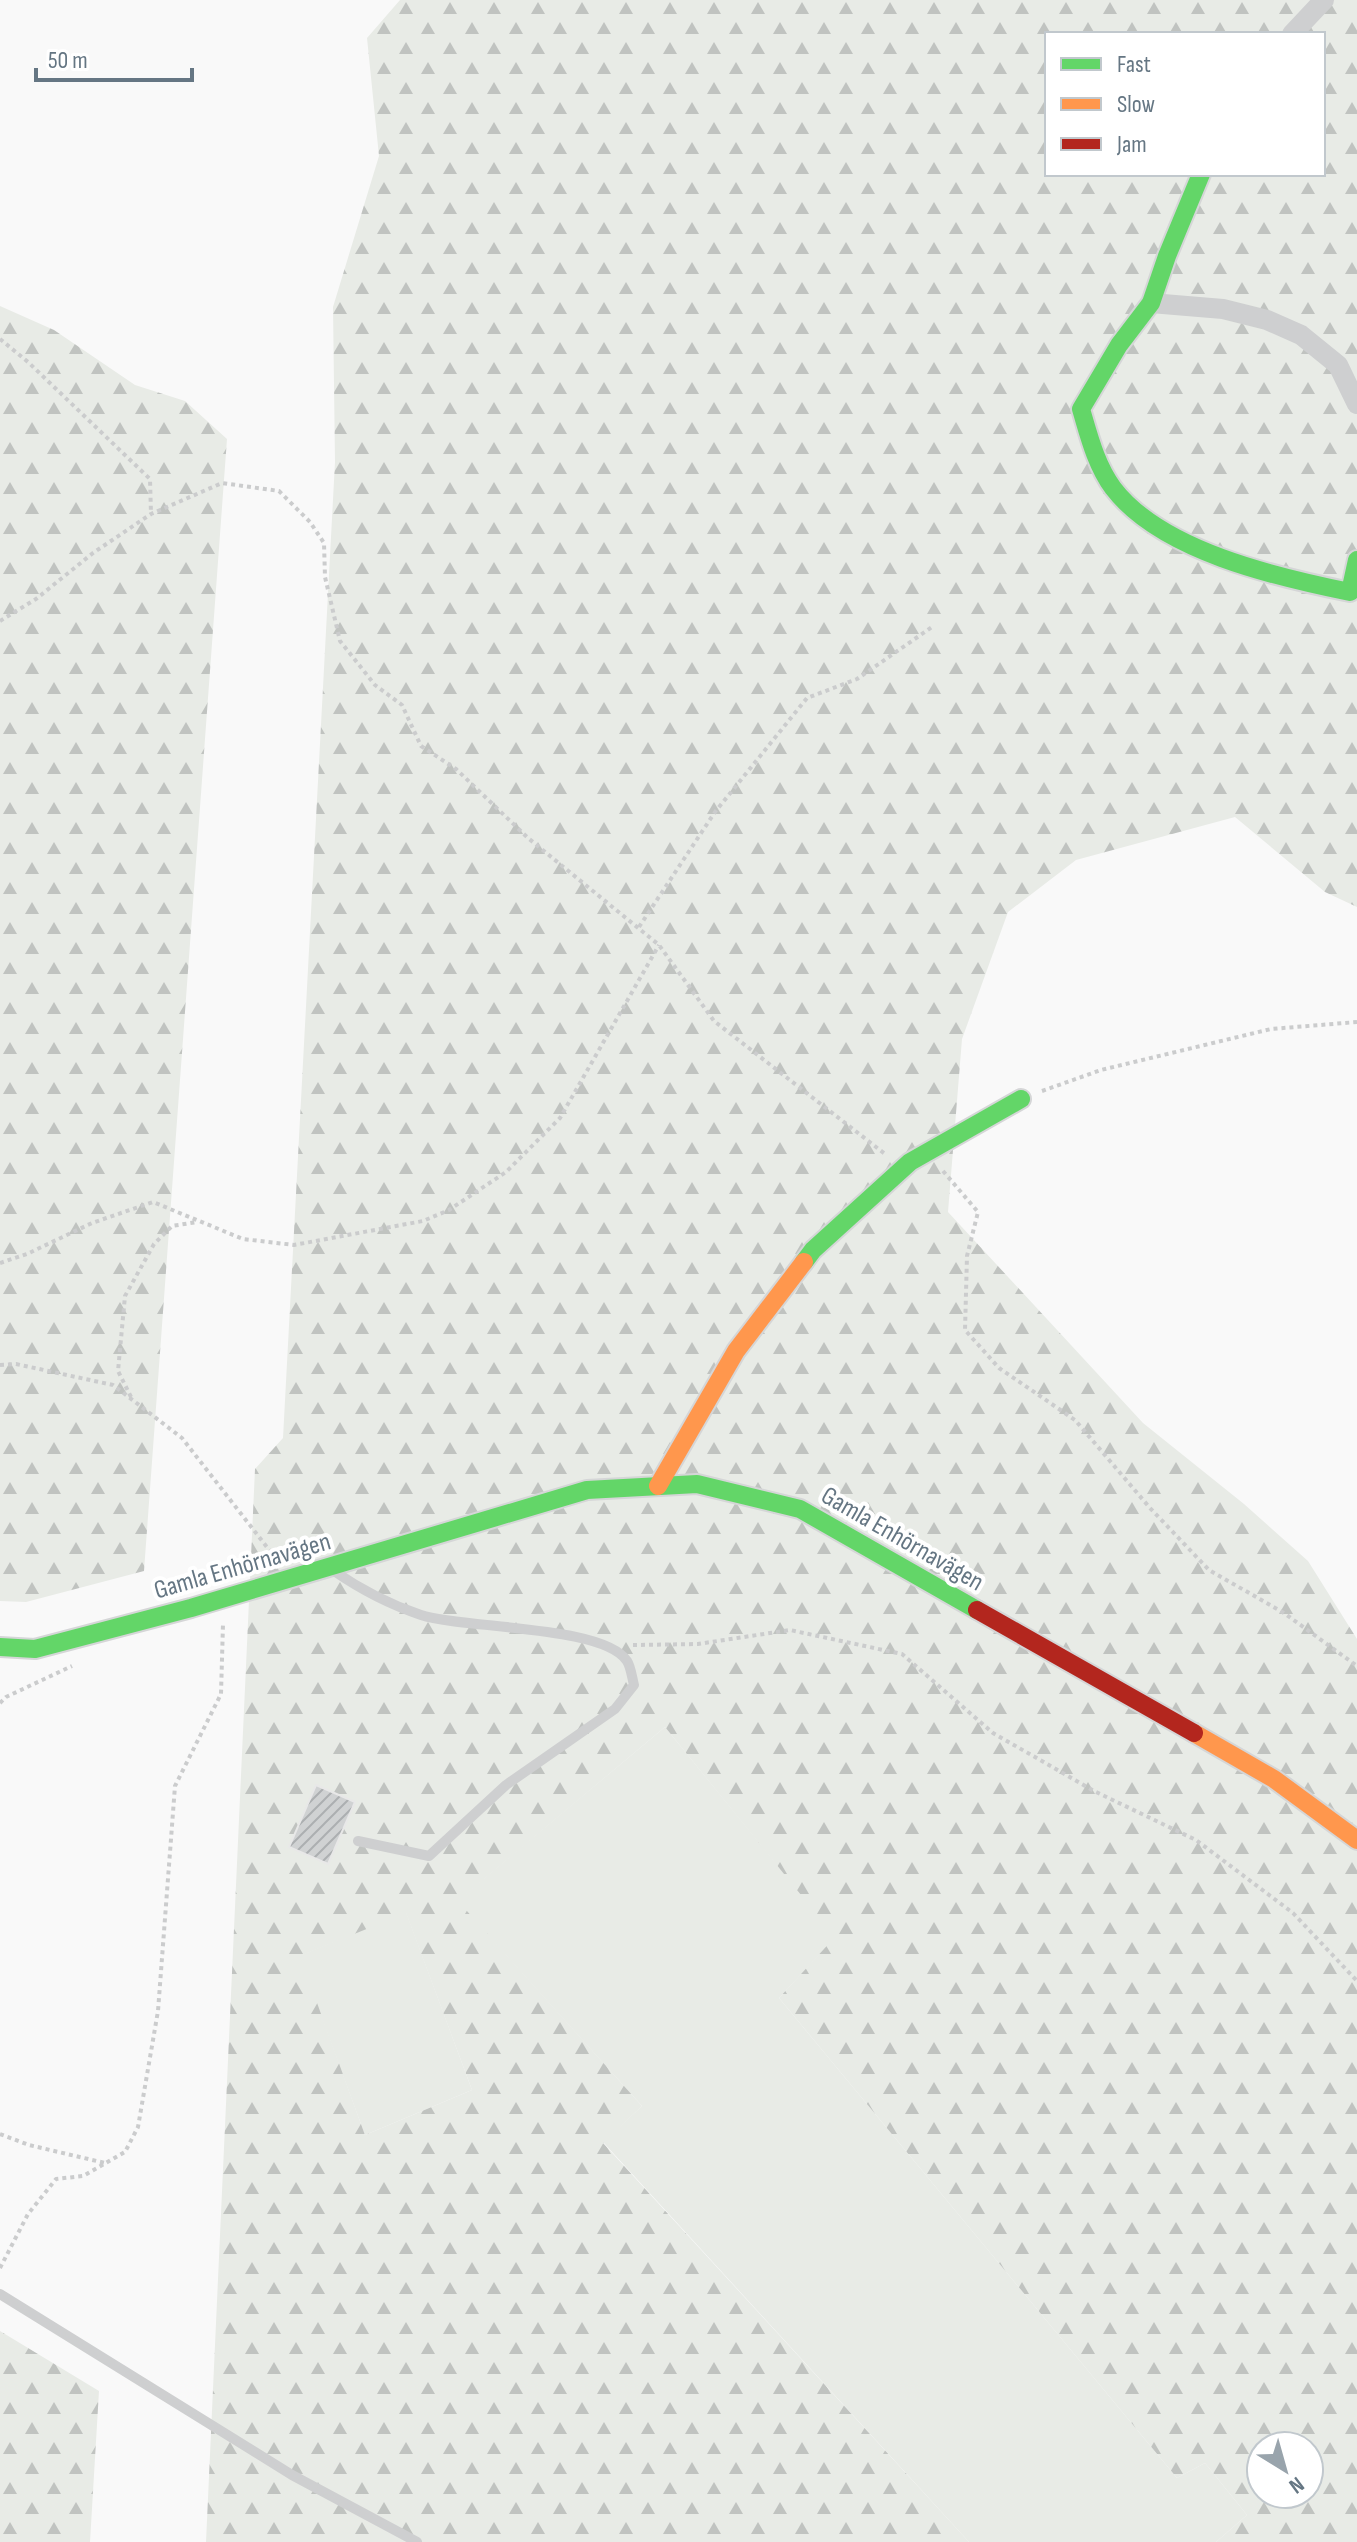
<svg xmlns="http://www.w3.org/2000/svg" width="1357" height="2542" font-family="'Sofia Sans Condensed',sans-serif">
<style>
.grass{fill:#e8ebe6}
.forest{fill:url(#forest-firs);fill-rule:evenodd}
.building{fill:url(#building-hatch);stroke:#e8e8e8;stroke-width:2}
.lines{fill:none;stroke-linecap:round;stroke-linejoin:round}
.fast-casing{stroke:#d5d6d7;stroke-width:22}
.slow-casing{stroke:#d5d6d7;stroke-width:22}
.jam-casing{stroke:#d5d6d7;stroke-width:22}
.path{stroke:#cbcccd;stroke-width:4;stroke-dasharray:4 4;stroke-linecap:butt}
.lane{stroke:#cecfd0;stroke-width:10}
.street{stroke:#cecfd0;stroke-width:20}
.fast{stroke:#63d668;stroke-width:18}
.slow{stroke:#ff974d;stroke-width:18}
.jam{stroke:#b3261e;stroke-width:18}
.labels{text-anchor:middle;stroke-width:8;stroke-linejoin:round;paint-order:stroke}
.street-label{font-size:26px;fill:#657683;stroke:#fff}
</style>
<defs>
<pattern id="forest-firs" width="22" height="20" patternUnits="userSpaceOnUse" patternTransform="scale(2)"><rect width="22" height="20" fill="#e8ebe6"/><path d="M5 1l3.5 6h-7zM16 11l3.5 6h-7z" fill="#c0c3c0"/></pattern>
<pattern id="building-hatch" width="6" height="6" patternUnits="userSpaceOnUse" patternTransform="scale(2)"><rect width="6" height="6" fill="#d0d2d3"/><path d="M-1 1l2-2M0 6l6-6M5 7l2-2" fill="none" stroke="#acafb1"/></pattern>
</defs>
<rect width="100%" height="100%" fill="#f9f9f9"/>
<path class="grass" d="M 665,1727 L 836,1937 L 779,1998 L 1177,2478 L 1205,2463 L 1247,2515 L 1216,2542 L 969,2542 L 603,2142 L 642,2106 L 457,1901 Z
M 406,1912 L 472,2090 L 365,2135 L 299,1956 Z"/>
<path class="forest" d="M 400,0 L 1357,0 L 1357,907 L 1325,892 L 1235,817 L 1076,860 L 1008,912 L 962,1039 L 948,1212 L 1143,1423 L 1244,1504 L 1308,1561 L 1357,1639 L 1357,2542 L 1216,2542 L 1247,2515 L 1205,2463 L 1177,2478 L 779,1998 L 835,1937 L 665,1727 L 458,1901 L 642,2106 L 603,2143 L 969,2542 L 206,2542 L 255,1469 L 283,1438 L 335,462 L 333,307 L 379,156 L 367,38 ZM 1047,34 L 1323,34 L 1323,174 L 1047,174 ZM 406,1913 L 472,2090 L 365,2135 L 300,1956 ZM 1261,2446 L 1309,2446 L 1309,2494 L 1261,2494 Z
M 0,306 L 54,330 L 135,385 L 185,401 L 227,439 L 144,1571 L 26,1602 L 0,1601 Z
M 0,2331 L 99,2391 L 90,2542 L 0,2542 Z"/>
<path class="building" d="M 316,1785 L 355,1802 L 328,1864 L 289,1847 Z"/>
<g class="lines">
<g class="fast-casing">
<path id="fast" d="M 1201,174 L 1167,256 L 1151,303 L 1119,345 L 1081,409 C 1089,436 1096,465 1113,488 C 1161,551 1276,577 1350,592 L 1357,560
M 804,1262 L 813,1250 L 910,1162 L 1021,1099
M 0,1647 L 35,1649 L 191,1608 L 587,1490 L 697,1484 L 800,1509 L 977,1610"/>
</g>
<g class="slow-casing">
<path id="slow" d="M 658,1486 L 736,1351 L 804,1262
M 1194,1733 L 1274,1779 L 1357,1840"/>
</g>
<g class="jam-casing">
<path id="jam" d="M 977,1610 L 1194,1733"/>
</g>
<path class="path" d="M 0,339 L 28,362 L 150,479 L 151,514
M 0,621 L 36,599 L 93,553 L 151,514 L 222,483 L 279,491 L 310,522 L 324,543 L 325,577 L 340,641 L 375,685 L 402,705 L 421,746 L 456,769 L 528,838 L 659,945 L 714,1021 L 885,1154
M 639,927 L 715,812 L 807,698 L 857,679 L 932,627
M 1042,1091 L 1101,1070 L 1271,1029 L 1357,1022
M 943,1171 L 978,1212 L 967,1256 L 965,1330 L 999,1368 L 1075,1420 L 1150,1508 L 1209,1570 L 1284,1613 L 1357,1666
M 0,1263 L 27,1254 L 92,1223 L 153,1202 L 243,1239 L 294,1245 L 423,1221 L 449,1210 L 506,1172 L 560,1118 L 659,945
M 0,1365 L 16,1364 L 113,1385 L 182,1438 L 277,1560
M 131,1397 L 118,1371 L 125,1296 L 154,1244 L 172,1226 L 197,1222
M 633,1645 L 698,1644 L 790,1630 L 902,1654 L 993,1733 L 1094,1791 L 1196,1840 L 1293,1913 L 1357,1981
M 0,1703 L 6,1697 L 72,1666
M 0,2134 L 29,2145 L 105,2163
M 0,2268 L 28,2214 L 56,2179 L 83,2176 L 125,2152 L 138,2127 L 158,2011 L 175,1786 L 221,1694 L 223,1624"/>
<path class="lane" d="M 334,1571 C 360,1589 391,1605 421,1615 C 464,1629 604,1625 627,1661 C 631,1667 632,1678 634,1685 L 615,1709 L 506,1785 L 429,1856 L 358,1841
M 0,2294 L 292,2475 L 417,2542"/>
<path class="street" d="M 1292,34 L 1324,0
M 1151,303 L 1223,309 L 1267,320 L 1301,335 L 1338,365 L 1357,404"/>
<use href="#fast" class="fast"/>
<use href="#slow" class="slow"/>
<use href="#jam" class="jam"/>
</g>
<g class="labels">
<g class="street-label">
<text transform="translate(903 1538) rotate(30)" y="9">Gamla Enhörnavägen</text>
<text transform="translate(242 1565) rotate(-16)" y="9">Gamla Enhörnavägen</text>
</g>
</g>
<rect x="1045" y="32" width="280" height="144" fill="#ffffff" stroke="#c1c8cd" stroke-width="2"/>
<rect x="1061" y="58" width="40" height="12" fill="#63d668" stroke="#c1c8cd" stroke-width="2"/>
<text x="1117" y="72" font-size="24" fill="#657683">Fast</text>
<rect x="1061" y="98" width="40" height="12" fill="#ff974d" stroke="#c1c8cd" stroke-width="2"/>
<text x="1117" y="112" font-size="24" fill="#657683">Slow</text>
<rect x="1061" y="138" width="40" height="12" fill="#b3261e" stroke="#c1c8cd" stroke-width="2"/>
<text x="1117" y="152" font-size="24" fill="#657683">Jam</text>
<g transform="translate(1285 2470) rotate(143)"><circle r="38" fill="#ffffff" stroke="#c1c8cd" stroke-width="2"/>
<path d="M0-6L14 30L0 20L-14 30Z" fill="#99a4ac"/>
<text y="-12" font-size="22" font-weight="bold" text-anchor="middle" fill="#657683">N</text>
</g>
<path d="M36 68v12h156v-12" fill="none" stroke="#657683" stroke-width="4"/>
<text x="48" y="68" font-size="24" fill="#657683" stroke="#ffffff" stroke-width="6" paint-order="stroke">50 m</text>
</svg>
